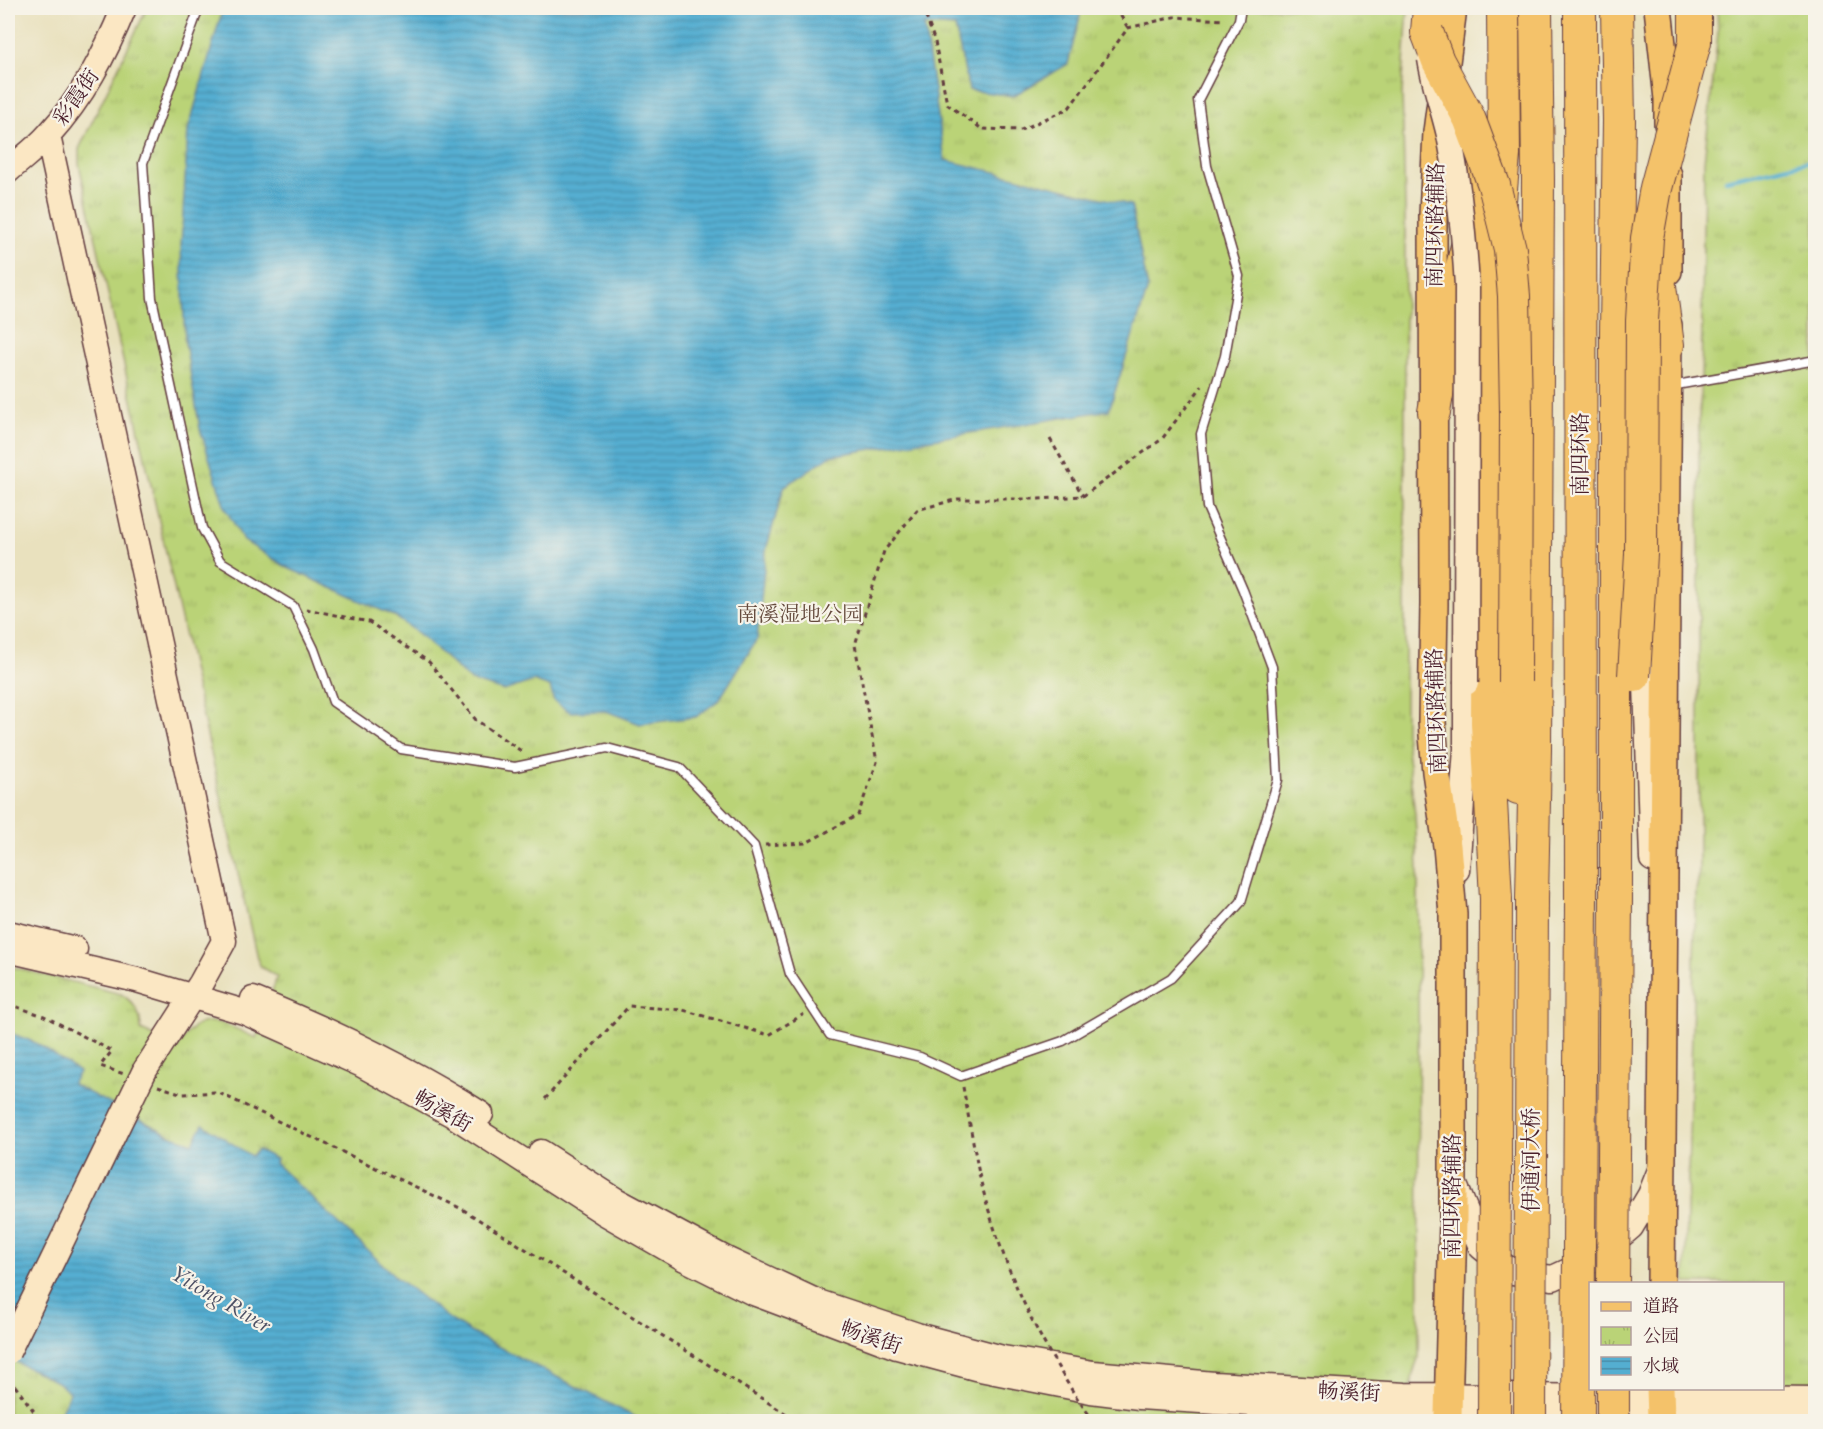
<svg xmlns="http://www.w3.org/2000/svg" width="1823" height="1429" font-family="Cardo,'Noto Serif SC',serif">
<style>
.park{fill:url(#park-tufts);stroke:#827951;stroke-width:1.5}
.water{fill:url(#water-rules);stroke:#4f667e;stroke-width:1.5}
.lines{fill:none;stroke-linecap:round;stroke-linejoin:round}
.stream{stroke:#54aed1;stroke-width:4.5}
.lane-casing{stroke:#623c41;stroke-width:11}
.secondary-casing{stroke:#623c41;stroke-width:27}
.primary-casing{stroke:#623c41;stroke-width:30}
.highway-casing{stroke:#623c41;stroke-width:34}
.path{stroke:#623c41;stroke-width:3;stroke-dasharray:4.5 4.5;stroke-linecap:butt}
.lane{stroke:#fff;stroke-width:8}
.secondary{stroke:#fbe7c3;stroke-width:24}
.primary{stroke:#f4c26a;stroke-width:27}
.highway{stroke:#f4c26a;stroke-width:32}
.secondary-bridge-casing{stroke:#623c41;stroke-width:27;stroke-linecap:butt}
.highway-bridge-casing{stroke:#623c41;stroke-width:34;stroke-linecap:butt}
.path-bridge{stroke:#623c41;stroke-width:3;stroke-dasharray:4.5 4.5;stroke-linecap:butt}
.secondary-bridge{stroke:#fbe7c3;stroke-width:24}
.highway-bridge{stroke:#f4c26a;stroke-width:32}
.labels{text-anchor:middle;stroke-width:4.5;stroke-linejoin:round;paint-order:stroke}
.street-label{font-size:21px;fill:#4a1f2b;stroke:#f7f3e8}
.park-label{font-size:21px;fill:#664c3e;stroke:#f7f3e8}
.water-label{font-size:22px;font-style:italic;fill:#4e5165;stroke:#f7f3e8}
</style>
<defs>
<pattern id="park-tufts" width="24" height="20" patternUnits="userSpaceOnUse" patternTransform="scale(1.5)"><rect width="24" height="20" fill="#bad377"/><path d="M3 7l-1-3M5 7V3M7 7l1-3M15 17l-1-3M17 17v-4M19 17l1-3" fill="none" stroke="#a1b567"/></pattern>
<pattern id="water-rules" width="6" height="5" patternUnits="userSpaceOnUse" patternTransform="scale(1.5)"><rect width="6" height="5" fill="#54aed1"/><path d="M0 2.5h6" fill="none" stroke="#488daa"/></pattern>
</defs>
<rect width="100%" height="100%" fill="#f7f3e8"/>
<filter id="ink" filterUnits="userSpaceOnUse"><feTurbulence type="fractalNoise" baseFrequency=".0167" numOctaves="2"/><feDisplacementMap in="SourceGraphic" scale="12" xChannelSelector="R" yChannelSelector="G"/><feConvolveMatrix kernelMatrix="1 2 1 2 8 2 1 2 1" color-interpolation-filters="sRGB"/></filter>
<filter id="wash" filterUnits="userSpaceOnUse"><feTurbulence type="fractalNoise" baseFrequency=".008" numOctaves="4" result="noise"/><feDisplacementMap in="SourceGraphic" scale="24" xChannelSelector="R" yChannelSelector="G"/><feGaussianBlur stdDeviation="1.35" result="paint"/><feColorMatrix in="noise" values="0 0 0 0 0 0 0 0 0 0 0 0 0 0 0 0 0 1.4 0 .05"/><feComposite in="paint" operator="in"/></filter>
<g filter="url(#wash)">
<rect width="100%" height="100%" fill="#e9e1be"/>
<path class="park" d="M 147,8 L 1408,8 L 1402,92 L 1405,207 L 1405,732 L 1415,815 L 1418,868 L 1419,1357 L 1413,1373 L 1407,1421 L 8,1422 L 8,966 L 121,994 C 135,1003 141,1013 141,1030 L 178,1047 C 200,1007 223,1023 256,1038 L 277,977 L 261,967 L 257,958 L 79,164 L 79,149 Z
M 1717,8 L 1815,8 L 1815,1421 L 1782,1388 L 1782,1284 L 1685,1283 L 1696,890 L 1699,876 L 1699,417 L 1701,393 L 1704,162 L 1718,33 Z"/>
<path class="water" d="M 223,8 L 1078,8 L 1080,16 L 1068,64 L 1013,96 L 969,90 L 955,27 L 924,25 L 945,160 L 1131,205 L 1148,288 L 1109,410 L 830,456 L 784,487 L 766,550 L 757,639 L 719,700 L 696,717 L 640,724 L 606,711 L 570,712 L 554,701 L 550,687 L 533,681 L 504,691 L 471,681 L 418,633 L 394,616 L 288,568 L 244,541 L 225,508 L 200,429 L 185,343 L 181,246 L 188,130 Z
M 8,1032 L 36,1043 L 79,1072 L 72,1084 L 172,1136 L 193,1143 L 203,1124 L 251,1156 L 258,1150 L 276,1159 L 275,1163 L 397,1278 L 451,1320 L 470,1332 L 643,1421 L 83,1422 L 61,1411 L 70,1393 L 57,1382 L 8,1358 Z"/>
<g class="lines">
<path class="stream" d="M 1726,180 L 1816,160"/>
</g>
</g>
<g filter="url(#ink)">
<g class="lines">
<g class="lane-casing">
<path id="lane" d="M 199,8 L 143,163 L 152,298 L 202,528 L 220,561 L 293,606 L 314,649 L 333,702 L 401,749 L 515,767 L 607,748 L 679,767 L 754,846 L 790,974 L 830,1035 L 920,1057 L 961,1076 L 1063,1041 L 1171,978 L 1241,902 L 1278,780 L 1272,667 L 1243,590 L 1207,507 L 1201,434 L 1225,356 L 1239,276 L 1207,166 L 1198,100 L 1239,20 L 1241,8
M 1671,386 L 1816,360"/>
</g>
<g class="secondary-casing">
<path id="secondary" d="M 48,136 L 224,941 L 201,983 L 145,1070
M 8,171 C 21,159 37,148 49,134 C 83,97 105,54 124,8
M 1645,654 L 1652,859
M 1457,870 L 1466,749 L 1466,683
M 8,933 L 75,949
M 8,950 L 137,980 L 244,1012 L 360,1064 L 451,1114 L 603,1212 L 685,1259 L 751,1292 L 897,1347 L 975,1368 L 1091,1391 L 1139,1397 L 1216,1402 L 1403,1413 L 1639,1419 L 1816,1417
M 253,999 C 332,1031 409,1068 481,1114
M 541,1152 L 616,1200 L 726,1259 L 818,1302 L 917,1335 L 1003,1358 L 1093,1373 L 1214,1384 L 1405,1395 L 1816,1399
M 1455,1185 L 1481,1247 L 1513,1273 L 1553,1278 L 1592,1260 L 1631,1227 L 1650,1195 L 1660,1170"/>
</g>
<g class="primary-casing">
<path id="primary" d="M 1658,8 L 1668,99 L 1668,124
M 1668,271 L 1668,175
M 1661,1284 C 1661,964 1668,644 1668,325
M 1660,1388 L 1661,1419
M 1448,1414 L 1453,1221 L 1453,914 L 1447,846 L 1436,772 L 1432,722 L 1434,604 L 1433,215 L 1437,132 L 1453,8"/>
</g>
<g class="highway-casing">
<path id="highway" d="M 1580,8 L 1581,900
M 1427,32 L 1429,8
M 1654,242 L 1668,345
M 1434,412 L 1452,309 L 1479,195 L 1485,160
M 1514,694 L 1513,746 L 1518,788
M 1496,899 L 1487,723 L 1488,510 L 1495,258 L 1504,155 L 1503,8
M 1532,899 L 1535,750 L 1538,180 L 1536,8
M 1616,900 L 1616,331 L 1619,121 L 1617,8"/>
</g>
<path class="path" d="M 923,8 L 935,42 L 947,104 L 982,129 L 1021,130 L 1069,108 L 1128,28 L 1174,17 L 1225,20
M 1116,8 L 1128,28
M 1050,439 L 1083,496
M 306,609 L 369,622 L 429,662 L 476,720 L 524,753
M 765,845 L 806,843 L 858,815 L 877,762 L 855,645 L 884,551 L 917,510 L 958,499 L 1039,499 L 1083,496 L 1162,439 L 1202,386
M 8,1004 L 44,1016 L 112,1051 L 100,1066 L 124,1074
M 158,1086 L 183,1094 L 217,1092 L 462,1209 L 799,1422
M 963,1087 L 979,1174
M 545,1099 L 629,1006 L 683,1010 L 769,1035 L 804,1014
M 8,1380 L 15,1386 L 42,1422"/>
<use href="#lane" class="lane"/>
<use href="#secondary" class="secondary"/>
<use href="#primary" class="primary"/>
<use href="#highway" class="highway"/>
<g class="secondary-bridge-casing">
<path id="secondary-bridge" d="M 1430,59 C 1434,85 1443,109 1449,135 C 1459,185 1464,235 1467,286 L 1466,683
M 8,1352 L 145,1070"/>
</g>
<g class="highway-bridge-casing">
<path id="highway-bridge" d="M 1427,32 L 1438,61 L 1469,118 L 1494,185 L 1510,249 L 1514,296 L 1516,414 L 1515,682
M 1634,676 L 1641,554 L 1642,321 L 1647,238 L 1656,188 L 1695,42 L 1695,8
M 1613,1284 L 1616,900
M 1613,1388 L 1613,1422
M 1494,1422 L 1496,899
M 1530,1422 L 1532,899
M 1578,1422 L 1581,900"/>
</g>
<path class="path-bridge" d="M 979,1174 C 995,1240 1018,1298 1052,1357 C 1065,1379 1078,1402 1095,1422"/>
<use href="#secondary-bridge" class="secondary-bridge"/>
<use href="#highway-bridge" class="highway-bridge"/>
</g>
</g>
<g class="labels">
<g class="street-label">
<text transform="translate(76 97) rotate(-55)" y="7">彩霞街</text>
<text transform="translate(1435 225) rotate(-89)" y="7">南四环路辅路</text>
<text transform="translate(1580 454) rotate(-90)" y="7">南四环路</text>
<text transform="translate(1436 711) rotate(-92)" y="7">南四环路辅路</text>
<text transform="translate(443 1111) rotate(30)" y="7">畅溪街</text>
<text transform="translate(1531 1160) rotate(-90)" y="7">伊通河大桥</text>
<text transform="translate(1452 1196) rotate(-90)" y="7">南四环路辅路</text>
<text transform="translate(871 1337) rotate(19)" y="7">畅溪街</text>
<text transform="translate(1349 1392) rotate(3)" y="7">畅溪街</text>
</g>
<g class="park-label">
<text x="800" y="621">南溪湿地公园</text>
</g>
<g class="water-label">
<text transform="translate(221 1298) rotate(30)" y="8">Yitong River</text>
</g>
</g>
<rect width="1823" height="1429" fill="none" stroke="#f7f3e8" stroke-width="30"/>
<rect x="1589" y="1282" width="195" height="108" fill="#f7f3e8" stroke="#b29e9c" stroke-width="1.5"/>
<rect x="1601" y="1302" width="30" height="9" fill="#f4c26a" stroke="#b29e9c" stroke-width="1.5"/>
<text x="1643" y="1312" font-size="18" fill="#4a1f2b">道路</text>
<rect x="1601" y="1327" width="30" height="18" fill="url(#park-tufts)" stroke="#b29e9c" stroke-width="1.5"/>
<text x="1643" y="1342" font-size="18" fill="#4a1f2b">公园</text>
<rect x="1601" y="1357" width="30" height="18" fill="url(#water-rules)" stroke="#b29e9c" stroke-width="1.5"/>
<text x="1643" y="1372" font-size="18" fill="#4a1f2b">水域</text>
</svg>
